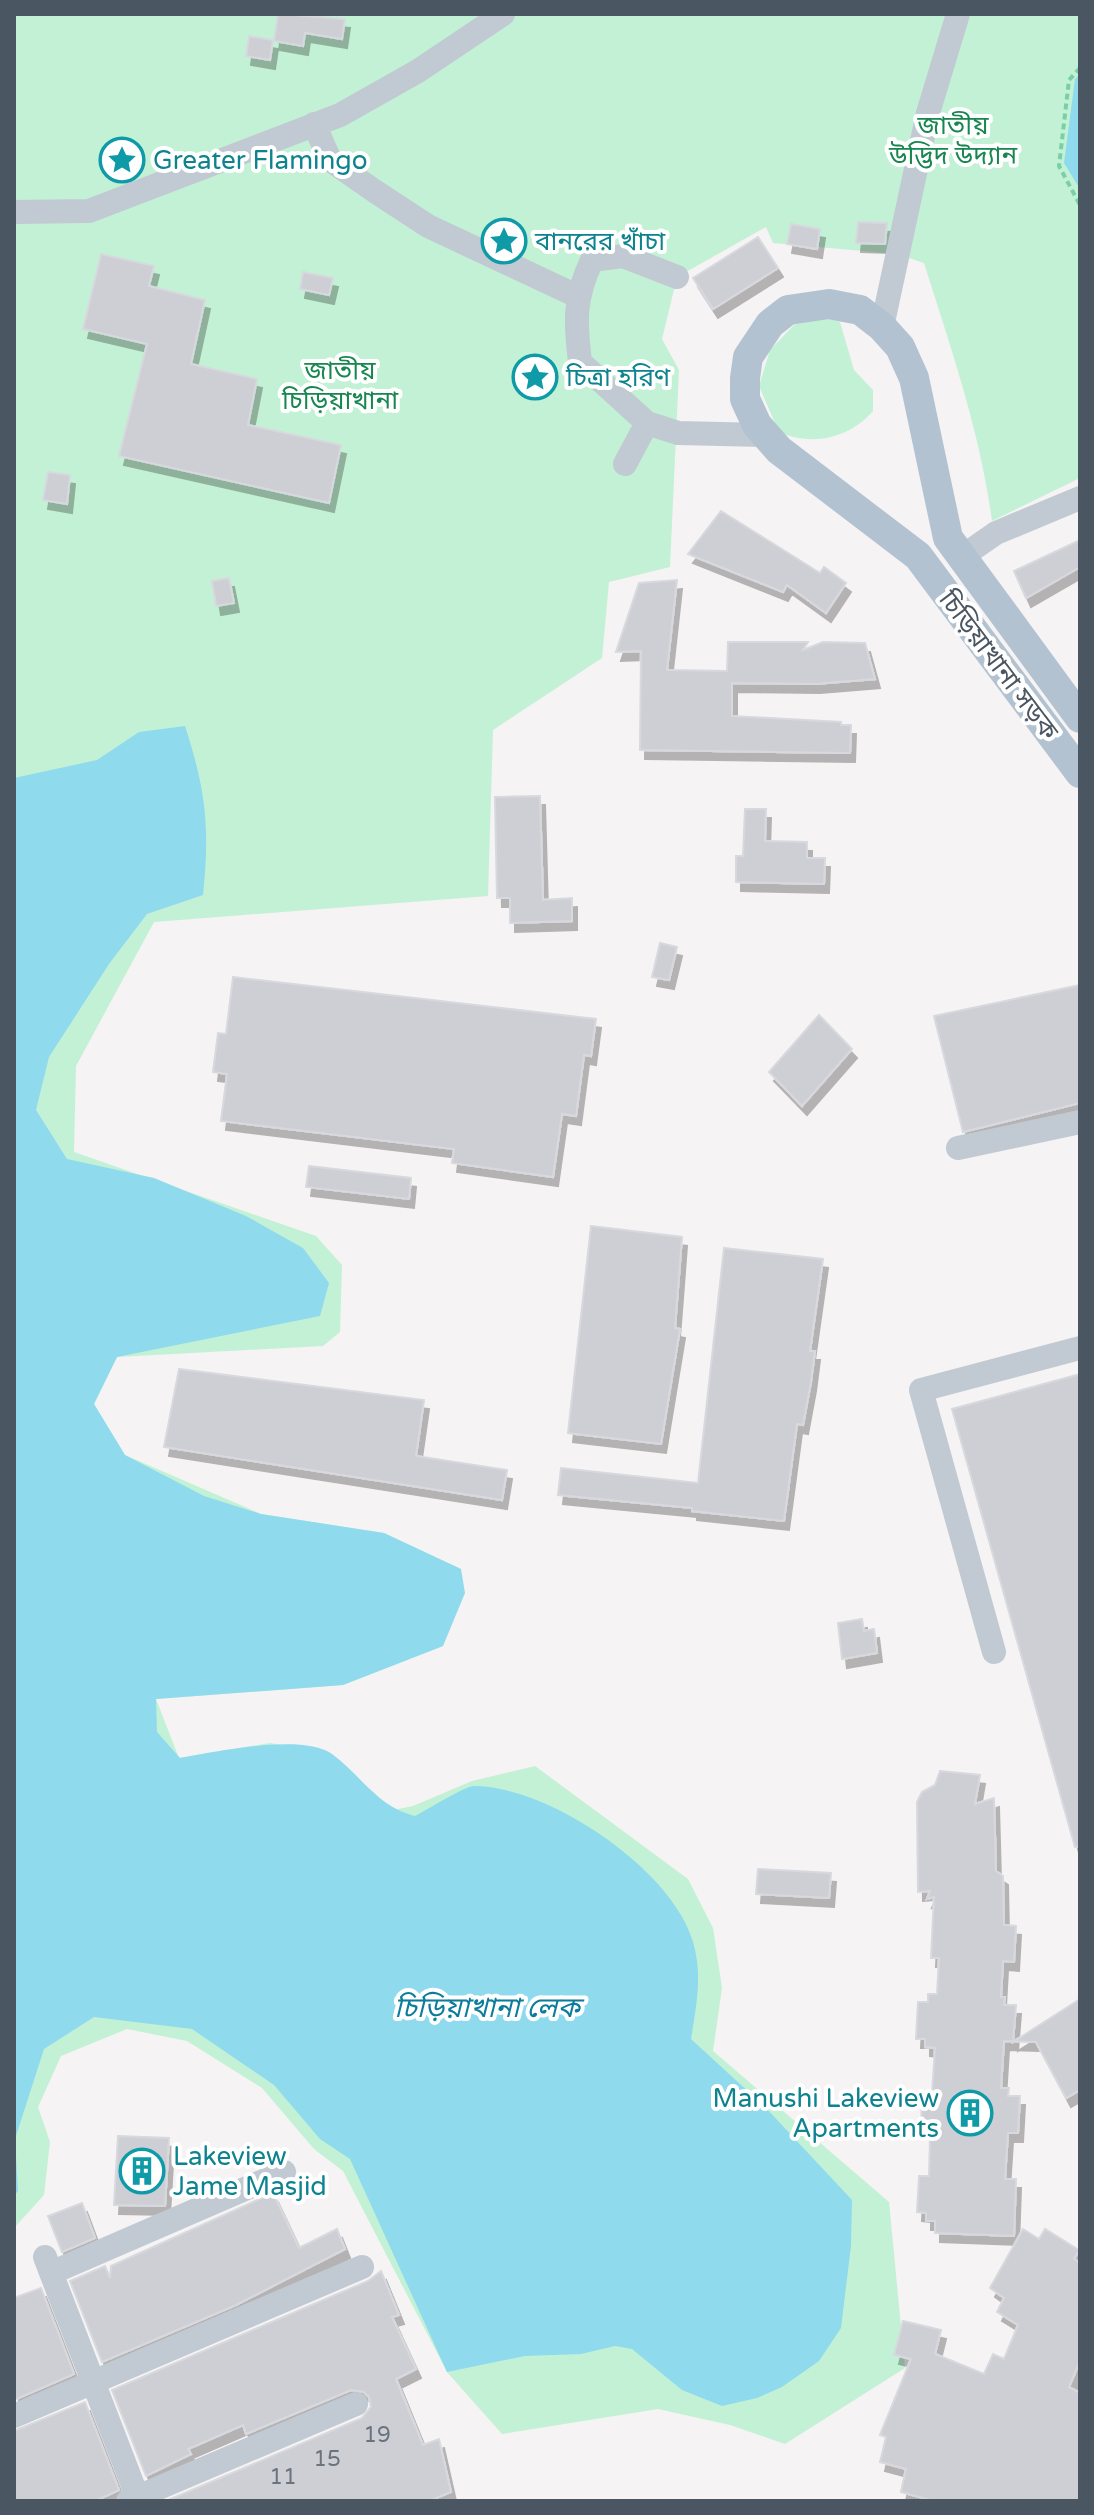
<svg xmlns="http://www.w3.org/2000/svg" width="1094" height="2515" font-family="'Varela Round','Noto Sans Bengali',sans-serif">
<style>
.green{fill:#c3f1d5}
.water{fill:#90daee}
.building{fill:#cdcfd5;stroke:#d7d9de;stroke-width:2;filter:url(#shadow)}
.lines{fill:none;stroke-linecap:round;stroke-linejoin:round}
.path{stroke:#7ad0a6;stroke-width:4;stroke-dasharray:6 4;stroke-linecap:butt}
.minor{stroke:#c1cad2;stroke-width:24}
.major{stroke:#b3c2d1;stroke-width:30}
.labels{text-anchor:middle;stroke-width:8;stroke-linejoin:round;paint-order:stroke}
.number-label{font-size:22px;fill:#6b747e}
.park-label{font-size:26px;fill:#17864f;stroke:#fff}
.culture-label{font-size:26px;fill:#0d838f;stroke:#fff;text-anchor:start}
.street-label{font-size:26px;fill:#4a5661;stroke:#fff}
.water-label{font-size:28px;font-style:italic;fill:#0c7c9b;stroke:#fff}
</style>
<defs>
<filter id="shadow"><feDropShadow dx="5" dy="9" stdDeviation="0" flood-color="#0004"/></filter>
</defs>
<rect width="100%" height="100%" fill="#f5f3f3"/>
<path class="green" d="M 14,14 L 1080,14 L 1080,478 L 992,521 C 980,431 951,349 924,263 L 897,254 L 773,243 L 766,227 L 677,277 L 662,339 L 679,370 L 670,567 L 609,582 L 602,658 L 493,730 L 488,896 L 154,922 L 76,1066 L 74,1152 L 316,1236 L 342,1265 L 340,1332 L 323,1346 L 117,1357 L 94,1404 L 125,1455 L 261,1514 L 384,1533 L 461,1569 L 443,1646 L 343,1685 L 156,1699 L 179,1758 L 270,1743 L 329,1752 L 393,1810 L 413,1806 L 472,1781 L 535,1766 L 688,1879 L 713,1928 L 722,1988 L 713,2051 L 889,2202 L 905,2368 L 785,2444 L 730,2425 L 658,2409 L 502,2434 L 447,2372 L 343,2171 L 314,2149 L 262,2088 L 187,2041 L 127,2029 L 61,2056 L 38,2107 L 50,2142 L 44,2195 L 14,2228 Z
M 827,315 L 840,322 L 854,370 L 873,390 L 873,411 C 850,438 812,447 779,432 L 759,386 L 770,350 L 799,320 Z"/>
<path class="water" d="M 1080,74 L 1080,189 L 1064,163 L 1075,79 Z
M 185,726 C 206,791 210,827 203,895 L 147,914 L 109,964 L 49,1057 L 36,1110 L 67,1159 L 154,1178 L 246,1216 L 303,1248 L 329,1283 L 320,1316 L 117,1357 L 94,1404 L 125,1455 L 204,1496 L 261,1514 L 384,1533 L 461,1569 L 465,1593 L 443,1646 L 343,1685 L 156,1699 L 157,1732 L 180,1758 C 214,1752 303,1733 332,1754 C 362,1776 376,1806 415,1816 C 427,1810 465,1786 474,1786 C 549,1786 673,1870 693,1942 C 703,1975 696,2007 691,2039 L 765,2107 L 852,2200 L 851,2246 L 841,2328 L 819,2361 L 782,2387 L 757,2398 L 722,2406 L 682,2390 L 632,2349 L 615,2346 L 581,2354 L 525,2356 L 447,2372 L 350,2159 L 320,2139 L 274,2085 L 192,2029 L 94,2017 L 44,2049 L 15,2139 L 18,2191 L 14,2196 L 14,778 L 97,760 L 139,732 Z"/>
<path class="building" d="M 278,14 L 345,19 L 342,39 L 305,33 L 303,46 L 274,41 Z
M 249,36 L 273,40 L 270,60 L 246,56 Z
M 858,222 L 887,223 L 885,244 L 856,243 Z
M 791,224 L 820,229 L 817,249 L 787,244 Z
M 758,237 L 778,268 L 713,309 L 693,278 Z
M 101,254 L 154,266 L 149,286 L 205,300 L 191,364 L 257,379 L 248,425 L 341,445 L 329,503 L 119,456 L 147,344 L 83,329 Z
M 303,272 L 333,278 L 329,295 L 300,289 Z
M 48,472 L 70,475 L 67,504 L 43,500 Z
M 721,511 L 820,573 L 824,567 L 846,583 L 826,613 L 787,585 L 783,592 L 688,554 Z
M 1080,540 L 1080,567 L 1026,598 L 1014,571 Z
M 229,578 L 234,603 L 216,606 L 212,581 Z
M 677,580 L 667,670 L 727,671 L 728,642 L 808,642 L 803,650 L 823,642 L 865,643 L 875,679 L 815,684 L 732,683 L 732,716 L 841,722 L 841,725 L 851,725 L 850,753 L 640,750 L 641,651 L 616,652 L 639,583 Z
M 540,796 L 543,900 L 572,898 L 572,921 L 510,923 L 510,898 L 497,898 L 495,797 Z
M 745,809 L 766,809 L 765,841 L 807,842 L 807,858 L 825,858 L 824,884 L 736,882 L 736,856 L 743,856 Z
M 660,943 L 677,947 L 669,980 L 652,977 Z
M 233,977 L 596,1019 L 591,1056 L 584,1055 L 576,1116 L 562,1114 L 553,1177 L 452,1163 L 454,1149 L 221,1121 L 227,1074 L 213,1072 L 218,1033 L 226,1034 Z
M 1080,985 L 1080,1103 L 963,1132 L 934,1016 Z
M 819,1015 L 852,1049 L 802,1106 L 769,1072 Z
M 309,1166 L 411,1178 L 409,1199 L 306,1187 Z
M 591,1226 L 682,1237 L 675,1328 L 680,1329 L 661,1444 L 568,1433 Z
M 724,1248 L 823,1259 L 810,1351 L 815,1351 L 811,1382 L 803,1425 L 797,1424 L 784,1521 L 692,1511 L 692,1508 L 558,1495 L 561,1468 L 698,1483 Z
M 179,1369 L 424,1400 L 416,1456 L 507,1470 L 502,1500 L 164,1447 Z
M 1080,1374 L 1080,1846 L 1075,1847 L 952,1409 Z
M 862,1619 L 864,1631 L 874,1629 L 877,1653 L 842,1659 L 838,1623 Z
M 940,1771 L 980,1775 L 975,1804 L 994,1798 L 996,1871 L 1003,1876 L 1004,1925 L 1016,1926 L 1014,1962 L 1003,1961 L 1001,1997 L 1005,1997 L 1004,2005 L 1016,2005 L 1013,2042 L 1080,1999 L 1080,2090 L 1066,2098 L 1036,2042 L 1004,2041 L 1001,2088 L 1009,2088 L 1008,2096 L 1020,2096 L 1018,2133 L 1008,2133 L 1005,2179 L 1016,2179 L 1014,2236 L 935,2233 L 935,2221 L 926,2221 L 926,2213 L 917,2212 L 919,2176 L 929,2176 L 930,2139 L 930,2130 L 921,2130 L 922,2093 L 932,2094 L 935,2048 L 925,2047 L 925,2039 L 916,2039 L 918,2002 L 928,2002 L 928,1994 L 937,1994 L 939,1958 L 931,1958 L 934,1897 L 927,1899 L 930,1891 L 918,1892 L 917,1802 L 922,1792 L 935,1785 Z
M 758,1869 L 831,1873 L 829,1898 L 756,1894 Z
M 118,2136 L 169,2138 L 165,2206 L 114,2205 Z
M 273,2193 L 299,2248 L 337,2229 L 345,2249 L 236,2305 L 102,2362 L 70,2281 L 105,2266 L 110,2278 L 111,2266 Z
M 82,2203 L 95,2238 L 62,2252 L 48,2216 Z
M 1023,2229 L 1039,2239 L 1045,2229 L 1079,2250 L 1074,2259 L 1080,2263 L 1080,2361 L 1069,2387 L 1080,2393 L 1080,2501 L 934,2501 L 901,2492 L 906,2469 L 880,2462 L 886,2437 L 880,2435 L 911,2359 L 894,2355 L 903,2321 L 941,2330 L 935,2354 L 984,2374 L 993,2354 L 1004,2359 L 1018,2325 L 997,2312 L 1004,2298 L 990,2288 Z
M 381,2271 L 399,2315 L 392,2317 L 416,2369 L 396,2379 L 423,2445 L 439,2439 L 451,2492 L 429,2501 L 166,2501 L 362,2418 L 371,2407 L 369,2397 L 364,2392 L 351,2390 L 246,2434 L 243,2425 L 188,2449 L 191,2454 L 146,2476 L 112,2390 L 368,2281 Z
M 41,2288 L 74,2374 L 14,2400 L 14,2298 Z
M 85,2402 L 119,2490 L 95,2501 L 14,2501 L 14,2431 Z"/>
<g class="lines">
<path class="path" d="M 1080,68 L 1069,80 L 1059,166 L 1080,205"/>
<path class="minor" d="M 314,124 L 330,160 L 376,192 L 428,226 L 577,296
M 14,212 L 89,211 L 340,115 L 418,71 L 503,14
M 882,327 L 928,113 L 958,14
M 647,423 L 678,433 L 766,435
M 625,464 L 647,423 L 580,362 C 575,321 574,298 592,260 L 623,256 L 677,277
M 960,558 L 996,533 L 1080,498
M 958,1148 L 1080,1122
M 994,1652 L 921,1390 L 1080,1348
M 45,2257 L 139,2501
M 51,2273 L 284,2172
M 14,2416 L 362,2267
M 128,2501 L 356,2404"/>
<path class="major" d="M 1080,718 L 948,538 L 914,378 L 900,347 L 882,327 L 860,310 L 829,304 L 788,310 L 770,324 L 748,357 L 745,378 L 745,399 L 757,425 L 779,450 L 918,556 L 1080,773"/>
</g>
<defs>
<g id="sight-ring" transform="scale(2.3)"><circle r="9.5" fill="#fff" stroke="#0f9aa8" stroke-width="1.5"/><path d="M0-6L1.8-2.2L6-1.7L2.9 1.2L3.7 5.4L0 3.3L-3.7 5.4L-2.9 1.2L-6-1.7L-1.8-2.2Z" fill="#0f9aa8"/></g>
<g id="building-ring" transform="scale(2.3)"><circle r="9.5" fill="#fff" stroke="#0f9aa8" stroke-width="1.5"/><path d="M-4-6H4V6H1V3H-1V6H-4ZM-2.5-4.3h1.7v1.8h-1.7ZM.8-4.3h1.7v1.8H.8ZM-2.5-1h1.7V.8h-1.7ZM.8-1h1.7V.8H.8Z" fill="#0f9aa8"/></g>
</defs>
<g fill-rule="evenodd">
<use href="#sight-ring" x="122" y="160"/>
<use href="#sight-ring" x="504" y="241"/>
<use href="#sight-ring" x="535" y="377"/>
<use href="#building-ring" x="970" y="2113"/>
<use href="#building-ring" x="142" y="2171"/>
</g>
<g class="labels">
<g class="number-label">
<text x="377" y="2442">19</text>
<text x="327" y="2466">15</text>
<text x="283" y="2484">11</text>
</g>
<g class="park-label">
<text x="953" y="134">জাতীয়<tspan x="953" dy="30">উদ্ভিদ উদ্যান</tspan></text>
<text x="340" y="379">জাতীয়<tspan x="340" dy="30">চিড়িয়াখানা</tspan></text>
</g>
<g class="culture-label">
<text x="153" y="169">Greater Flamingo</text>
<text x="535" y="250">বানরের খাঁচা</text>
<text x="566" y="386">চিত্রা হরিণ</text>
<text x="939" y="2107" text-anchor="end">Manushi Lakeview<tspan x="939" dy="30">Apartments</tspan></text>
<text x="173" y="2165">Lakeview<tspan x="173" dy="30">Jame Masjid</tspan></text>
</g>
<g class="street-label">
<text transform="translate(999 665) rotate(53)" y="9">চিড়িয়াখানা সড়ক</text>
</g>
<g class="water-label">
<text x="487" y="2017">চিড়িয়াখানা লেক</text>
</g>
</g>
<rect width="1094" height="2515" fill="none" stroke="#4a5661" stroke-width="32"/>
</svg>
